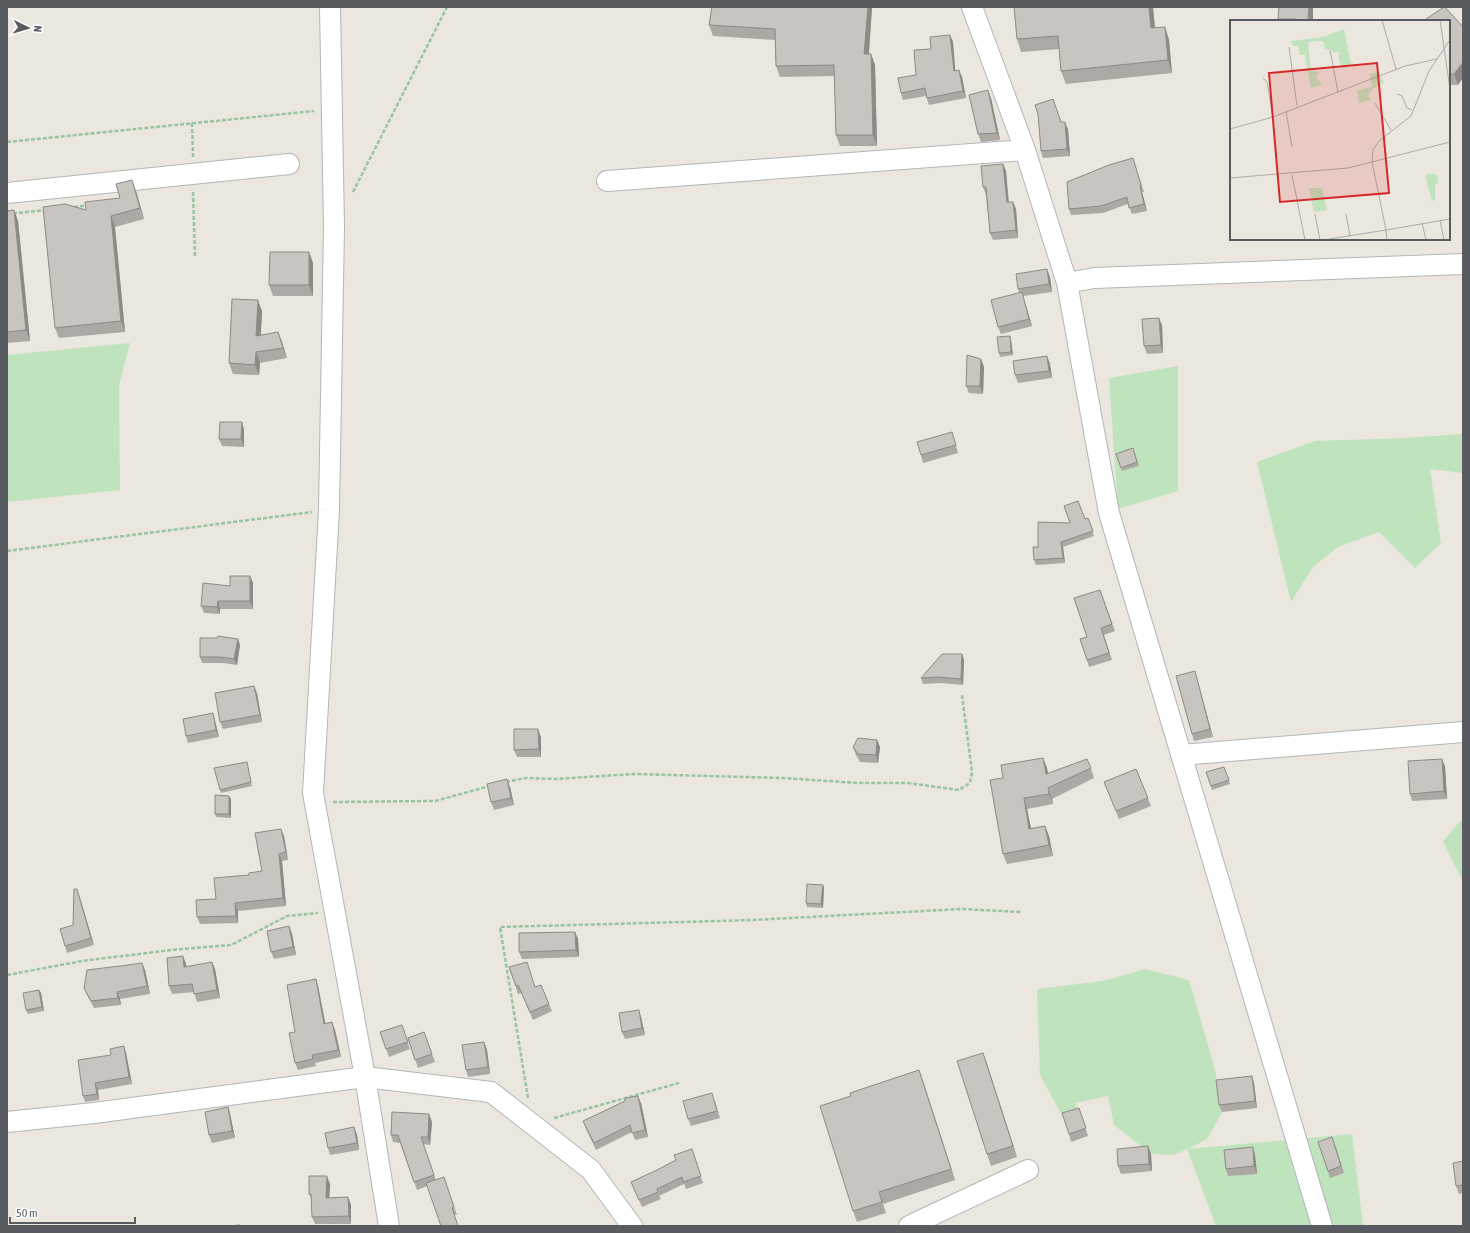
<svg xmlns="http://www.w3.org/2000/svg" width="1470" height="1233" font-family="'Asap Condensed',sans-serif">
<style>
.green{fill:#bfe3bc}
.lines{fill:none;stroke-linecap:round;stroke-linejoin:round}
.minor-casing{stroke:#b2b6ba;stroke-width:22}
.path{stroke:#96c69f;stroke-width:2.5;stroke-dasharray:4 2;stroke-linecap:butt}
.minor{stroke:#fff;stroke-width:20}
.wall{fill:#aca9a4}
.shaded-wall{fill:#8c8986}
.building{fill:#c8c4bf;stroke:#8c8986}
.inset-road{fill:none;stroke:#acaba8;stroke-width:1}
.view{fill:#d62828;fill-opacity:0.15;stroke:#d62828;stroke-width:2}
.inset-edge{fill:none;stroke:#585c60;stroke-width:2}
</style>
<rect width="100%" height="100%" fill="#ebe7df"/>
<path class="green" d="M 130,343 L 119,386 L 120,490 L 7,502 L 7,355 Z
M 1178,366 L 1178,491 L 1118,509 L 1109,378 Z
M 1463,434 L 1463,473 L 1430,469 L 1441,543 L 1415,568 L 1379,532 L 1338,547 L 1313,567 L 1291,602 L 1257,462 L 1315,441 L 1406,438 Z
M 1463,818 L 1463,882 L 1443,841 Z
M 1145,969 L 1189,980 L 1211,1055 L 1219,1087 L 1222,1112 L 1207,1139 L 1188,1149 L 1352,1134 L 1363,1226 L 1216,1226 L 1187,1149 L 1174,1155 L 1151,1154 L 1114,1125 L 1108,1096 L 1075,1103 L 1081,1115 L 1065,1121 L 1040,1075 L 1037,989 L 1103,981 Z"/>
<g class="lines">
<g class="minor-casing">
<path id="minor" d="M 330,7 L 334,227 L 329,510 L 313,793 L 365,1077 L 389,1226
M 972,7 L 1025,150 L 1067,283 L 1109,513 L 1322,1226
M 607,181 L 1025,150
M 7,193 L 289,164
M 1067,283 L 1094,278 L 1463,264
M 1181,755 L 1463,732
M 7,1122 L 94,1113 L 365,1077 L 491,1092 L 591,1170 L 632,1226
M 909,1226 L 1028,1170"/>
</g>
<path class="path" d="M 192,123 L 193,157
M 7,142 L 314,111
M 193,192 L 195,258
M 353,192 L 447,7
M 74,207 L 89,205
M 7,214 L 47,210
M 7,551 L 312,512
M 506,782 L 526,778 L 556,779 L 634,774 L 783,778 L 858,783 L 908,783 L 959,790 L 970,783 L 972,772 L 962,695
M 333,802 L 435,801 L 490,786
M 7,975 L 82,961 L 171,950 L 231,945 L 287,916 L 318,913
M 528,1098 L 500,927 L 753,920 L 961,909 L 1021,912
M 554,1118 L 679,1083"/>
<use href="#minor" class="minor"/>
</g>
<path class="wall" d="M 712,7 L 872,7 L 869,54 L 871,54 L 875,65 L 877,146 L 840,146 L 836,135 L 835,76 L 780,77 L 776,66 L 775,40 L 713,36 L 709,25 Z
M 1153,7 L 1155,28 L 1165,27 L 1169,40 L 1172,73 L 1066,84 L 1061,71 L 1059,49 L 1021,52 L 1017,39 Z
M 1313,7 L 1313,21 L 1279,21 L 1278,19 Z
M 1449,21 L 1458,85 L 1449,85 Z
M 950,35 L 953,42 L 955,71 L 959,70 L 962,77 L 966,98 L 929,105 L 926,96 L 903,100 L 901,93 L 916,75 L 931,49 Z
M 991,98 L 1000,140 L 981,142 L 978,134 Z
M 1053,99 L 1061,122 L 1068,129 L 1070,156 L 1043,158 L 1041,151 Z
M 1133,158 L 1144,192 L 1142,192 L 1147,211 L 1132,214 L 1128,204 L 1103,213 L 1071,215 L 1069,209 Z
M 1003,164 L 1006,171 L 1009,202 L 1013,202 L 1016,209 L 1018,238 L 993,240 L 990,233 L 986,195 L 983,187 Z
M 136,191 L 144,219 L 115,227 L 125,332 L 59,338 L 55,328 L 86,210 L 120,198 Z
M 14,210 L 18,221 L 30,341 L 7,343 L 7,211 Z
M 309,252 L 313,263 L 313,296 L 273,296 L 269,285 Z
M 1050,277 L 1052,292 L 1023,296 L 1032,326 L 1001,334 L 998,327 L 1019,292 L 1018,289 Z
M 262,311 L 261,335 L 278,332 L 282,342 L 287,358 L 260,363 L 259,375 L 233,374 L 229,363 Z
M 1162,325 L 1163,353 L 1147,354 L 1144,346 Z
M 1011,340 L 1013,355 L 1000,357 L 999,353 Z
M 1047,356 L 1050,364 L 1052,378 L 1018,383 L 1015,375 Z
M 981,359 L 984,367 L 983,394 L 969,393 L 966,386 Z
M 242,422 L 244,430 L 244,447 L 222,446 L 219,439 Z
M 954,439 L 958,453 L 923,463 L 921,455 Z
M 1133,448 L 1139,466 L 1122,471 L 1116,454 Z
M 1088,518 L 1094,536 L 1063,547 L 1065,563 L 1036,565 L 1034,560 L 1038,547 L 1070,523 Z
M 250,576 L 253,583 L 253,609 L 220,609 L 220,614 L 204,613 L 201,606 L 230,586 Z
M 1100,590 L 1115,631 L 1104,635 L 1112,660 L 1089,667 L 1080,639 L 1087,637 Z
M 238,639 L 240,645 L 237,665 L 223,663 L 202,663 L 200,657 Z
M 962,654 L 964,660 L 963,685 L 941,683 L 923,684 L 921,678 Z
M 1197,679 L 1213,737 L 1194,741 L 1192,734 Z
M 257,693 L 262,722 L 223,729 L 220,722 Z
M 215,721 L 219,737 L 188,743 L 186,736 Z
M 541,737 L 541,757 L 517,757 L 514,750 Z
M 877,740 L 880,747 L 878,763 L 860,762 L 856,755 L 853,747 Z
M 1043,758 L 1047,768 L 1048,774 L 1091,768 L 1094,778 L 1052,799 L 1053,804 L 1027,809 L 1031,828 L 1045,826 L 1049,836 L 1053,856 L 1007,864 L 1003,854 L 1003,778 Z
M 247,762 L 252,786 L 221,793 L 220,790 Z
M 1445,766 L 1447,799 L 1412,801 L 1410,794 Z
M 1224,767 L 1230,784 L 1212,790 L 1206,772 Z
M 1136,769 L 1151,806 L 1119,819 L 1107,789 Z
M 510,787 L 514,805 L 494,810 L 491,802 Z
M 229,796 L 231,799 L 231,818 L 216,817 L 215,814 Z
M 284,836 L 288,860 L 282,861 L 286,906 L 238,911 L 238,923 L 200,924 L 197,917 L 216,899 L 249,875 L 262,871 Z
M 823,885 L 824,888 L 823,908 L 807,907 L 806,903 Z
M 79,895 L 94,945 L 67,953 L 65,946 L 73,925 Z
M 289,926 L 292,934 L 296,955 L 274,959 L 271,952 Z
M 575,932 L 578,939 L 579,957 L 522,959 L 519,952 Z
M 183,956 L 186,964 L 186,967 L 212,962 L 215,969 L 220,998 L 197,1002 L 194,992 L 172,994 L 169,986 Z
M 509,967 L 535,987 L 549,1004 L 552,1011 L 533,1020 L 521,993 L 518,994 Z
M 145,970 L 150,994 L 120,999 L 121,1005 L 94,1008 L 87,995 L 84,988 Z
M 318,986 L 325,1024 L 335,1030 L 341,1057 L 315,1063 L 316,1066 L 298,1070 L 295,1063 L 295,1032 Z
M 39,990 L 41,993 L 44,1011 L 28,1014 L 26,1010 Z
M 641,1017 L 645,1035 L 625,1039 L 622,1032 Z
M 402,1025 L 410,1049 L 389,1057 L 380,1032 Z
M 424,1032 L 435,1062 L 418,1068 L 408,1038 Z
M 484,1042 L 487,1050 L 490,1074 L 468,1077 L 466,1070 Z
M 126,1053 L 132,1084 L 98,1090 L 99,1100 L 85,1102 L 83,1096 Z
M 983,1053 L 1017,1157 L 991,1166 L 987,1154 Z
M 919,1070 L 955,1180 L 883,1204 L 886,1213 L 857,1222 L 853,1211 L 851,1096 Z
M 1254,1083 L 1257,1108 L 1222,1112 L 1219,1105 Z
M 715,1101 L 720,1118 L 691,1126 L 688,1119 Z
M 641,1103 L 648,1137 L 635,1140 L 632,1132 L 596,1150 L 586,1129 L 583,1121 Z
M 228,1107 L 230,1114 L 235,1138 L 212,1143 L 209,1135 Z
M 1079,1108 L 1088,1136 L 1071,1142 L 1069,1134 Z
M 432,1122 L 430,1145 L 423,1144 L 436,1180 L 444,1177 L 457,1215 L 455,1215 L 427,1186 L 417,1190 L 400,1143 L 393,1142 L 391,1135 Z
M 354,1127 L 357,1135 L 359,1150 L 330,1155 L 328,1148 Z
M 1335,1144 L 1344,1173 L 1330,1178 L 1328,1171 Z
M 1148,1146 L 1151,1154 L 1152,1171 L 1121,1174 L 1118,1166 Z
M 692,1149 L 703,1183 L 686,1189 L 684,1184 L 659,1196 L 661,1199 L 642,1207 L 631,1182 L 657,1170 L 676,1160 Z
M 1255,1155 L 1257,1174 L 1228,1176 L 1226,1169 Z
M 1463,1161 L 1463,1193 L 1459,1194 L 1456,1186 Z
M 330,1184 L 329,1198 L 348,1197 L 351,1205 L 351,1224 L 315,1224 L 312,1217 L 312,1201 L 309,1194 Z"/>
<path class="shaded-wall" d="M 868,7 L 872,7 L 868,65 L 864,54 Z
M 1149,7 L 1153,7 L 1156,41 L 1151,28 Z
M 1309,7 L 1313,7 L 1313,21 L 1308,21 Z
M 1165,27 L 1169,40 L 1172,73 L 1168,60 Z
M 950,35 L 953,42 L 956,78 L 954,71 Z
M 871,54 L 875,65 L 877,146 L 873,135 Z
M 1463,62 L 1463,78 L 1458,85 L 1454,74 Z
M 959,70 L 962,77 L 966,98 L 963,91 Z
M 988,90 L 991,98 L 1000,140 L 997,133 Z
M 1065,122 L 1068,129 L 1070,156 L 1067,149 Z
M 1003,164 L 1006,171 L 1009,210 L 1007,202 Z
M 132,180 L 136,191 L 144,219 L 140,208 Z
M 1140,186 L 1142,192 L 1147,211 L 1144,204 Z
M 1013,202 L 1016,209 L 1018,238 L 1016,230 Z
M 14,210 L 18,221 L 30,341 L 26,330 Z
M 111,216 L 115,227 L 125,332 L 121,321 Z
M 309,252 L 313,263 L 313,296 L 309,285 Z
M 1047,269 L 1050,277 L 1052,292 L 1049,284 Z
M 1022,292 L 1024,299 L 1032,326 L 1029,319 Z
M 258,300 L 262,311 L 260,346 L 256,336 Z
M 1159,318 L 1162,325 L 1163,353 L 1161,345 Z
M 278,332 L 282,342 L 287,358 L 283,348 Z
M 1010,336 L 1011,340 L 1013,355 L 1011,352 Z
M 256,352 L 260,363 L 259,375 L 255,365 Z
M 1047,356 L 1050,364 L 1052,378 L 1049,371 Z
M 981,359 L 984,367 L 983,394 L 980,386 Z
M 242,422 L 244,430 L 244,447 L 241,439 Z
M 1061,542 L 1063,547 L 1065,563 L 1063,558 Z
M 250,576 L 253,583 L 253,609 L 250,601 Z
M 218,601 L 220,609 L 220,614 L 217,607 Z
M 238,639 L 240,645 L 237,665 L 234,659 Z
M 962,654 L 964,660 L 963,685 L 961,679 Z
M 1195,671 L 1197,679 L 1213,737 L 1210,729 Z
M 254,686 L 257,693 L 262,722 L 260,715 Z
M 213,713 L 219,737 L 216,730 Z
M 538,729 L 541,737 L 541,757 L 539,749 Z
M 877,740 L 880,747 L 878,763 L 876,755 Z
M 1043,758 L 1047,768 L 1050,785 L 1046,774 Z
M 1442,759 L 1445,766 L 1447,799 L 1444,791 Z
M 507,779 L 510,787 L 514,805 L 511,798 Z
M 1048,788 L 1052,799 L 1053,804 L 1049,794 Z
M 229,796 L 231,799 L 231,818 L 229,814 Z
M 1024,798 L 1027,809 L 1033,839 L 1029,829 Z
M 1045,826 L 1049,836 L 1053,856 L 1049,845 Z
M 281,829 L 284,836 L 288,860 L 286,852 Z
M 279,854 L 282,861 L 286,906 L 283,898 Z
M 823,885 L 824,888 L 823,908 L 821,904 Z
M 77,889 L 79,895 L 94,945 L 91,938 Z
M 235,903 L 238,911 L 238,923 L 236,916 Z
M 289,926 L 292,934 L 296,955 L 293,947 Z
M 575,932 L 578,939 L 579,957 L 576,950 Z
M 183,956 L 186,964 L 187,975 L 184,967 Z
M 212,962 L 215,969 L 220,998 L 217,990 Z
M 142,963 L 145,970 L 150,994 L 147,986 Z
M 316,979 L 318,986 L 327,1031 L 324,1024 Z
M 39,990 L 41,993 L 44,1011 L 42,1007 Z
M 117,992 L 120,999 L 121,1005 L 118,998 Z
M 639,1010 L 641,1017 L 645,1035 L 642,1028 Z
M 332,1022 L 335,1030 L 341,1057 L 338,1050 Z
M 484,1042 L 487,1050 L 490,1074 L 488,1067 Z
M 124,1046 L 126,1053 L 132,1084 L 129,1077 Z
M 983,1053 L 987,1064 L 1017,1157 L 1013,1146 Z
M 919,1070 L 923,1081 L 955,1180 L 951,1169 Z
M 1252,1076 L 1254,1083 L 1257,1108 L 1255,1101 Z
M 95,1083 L 98,1090 L 99,1100 L 97,1094 Z
M 638,1096 L 641,1103 L 648,1137 L 645,1130 Z
M 228,1107 L 230,1114 L 235,1138 L 232,1131 Z
M 429,1114 L 432,1122 L 430,1145 L 428,1137 Z
M 354,1127 L 357,1135 L 359,1150 L 357,1143 Z
M 1148,1146 L 1151,1154 L 1152,1171 L 1149,1164 Z
M 1253,1147 L 1255,1155 L 1257,1174 L 1254,1166 Z
M 327,1176 L 330,1184 L 329,1205 L 326,1198 Z
M 348,1197 L 351,1205 L 351,1224 L 349,1216 Z"/>
<path class="building" d="M 712,7 L 868,7 L 864,54 L 871,54 L 873,135 L 836,135 L 834,65 L 776,66 L 775,29 L 709,25 Z
M 1014,7 L 1149,7 L 1151,28 L 1165,27 L 1168,60 L 1061,71 L 1058,36 L 1017,39 Z
M 1279,7 L 1309,7 L 1308,21 L 1294,21 L 1295,19 L 1278,19 Z
M 1444,7 L 1445,7 L 1463,27 L 1463,62 L 1454,74 L 1449,74 L 1449,21 L 1423,21 Z
M 950,35 L 954,71 L 959,70 L 963,91 L 927,98 L 925,88 L 901,93 L 898,78 L 916,75 L 914,50 L 931,49 L 930,37 Z
M 988,90 L 997,133 L 978,134 L 969,95 Z
M 1053,99 L 1061,122 L 1065,122 L 1067,149 L 1041,151 L 1038,114 L 1035,105 Z
M 1133,158 L 1141,185 L 1140,186 L 1144,204 L 1129,208 L 1127,197 L 1101,206 L 1069,209 L 1067,182 L 1109,165 Z
M 1003,164 L 1007,202 L 1013,202 L 1016,230 L 990,233 L 986,187 L 983,187 L 981,166 Z
M 132,180 L 140,208 L 111,216 L 121,321 L 55,328 L 43,207 L 65,204 L 86,210 L 85,202 L 120,198 L 116,184 Z
M 14,210 L 26,330 L 7,332 L 7,211 Z
M 270,252 L 309,252 L 309,285 L 269,285 Z
M 1047,269 L 1049,284 L 1018,289 L 1016,274 Z
M 1022,292 L 1029,319 L 998,327 L 991,300 Z
M 232,299 L 258,300 L 256,336 L 278,332 L 283,348 L 256,352 L 255,365 L 229,363 Z
M 1159,318 L 1161,345 L 1144,346 L 1142,319 Z
M 1010,336 L 1011,352 L 999,353 L 997,337 Z
M 967,355 L 981,359 L 980,386 L 966,386 Z
M 1047,356 L 1049,371 L 1015,375 L 1013,361 Z
M 220,422 L 242,422 L 241,439 L 219,439 Z
M 952,432 L 956,445 L 921,455 L 917,442 Z
M 1133,448 L 1137,462 L 1121,468 L 1116,454 Z
M 1078,501 L 1085,519 L 1088,518 L 1093,531 L 1061,542 L 1063,558 L 1034,560 L 1033,547 L 1038,547 L 1038,522 L 1070,523 L 1064,506 Z
M 230,576 L 250,576 L 250,601 L 218,601 L 217,607 L 201,606 L 203,583 L 230,586 Z
M 1100,590 L 1112,624 L 1101,628 L 1109,653 L 1087,660 L 1080,639 L 1087,637 L 1074,598 Z
M 218,636 L 238,639 L 234,659 L 220,657 L 200,657 L 200,638 L 217,638 Z
M 942,654 L 962,654 L 961,679 L 938,677 L 921,678 Z
M 1195,671 L 1210,729 L 1192,734 L 1176,676 Z
M 254,686 L 260,715 L 220,722 L 215,693 Z
M 213,713 L 216,730 L 186,736 L 183,719 Z
M 514,729 L 538,729 L 539,749 L 514,750 Z
M 858,738 L 877,740 L 876,755 L 858,754 L 853,747 Z
M 1043,758 L 1046,774 L 1087,759 L 1091,768 L 1048,788 L 1049,794 L 1024,798 L 1029,829 L 1045,826 L 1049,845 L 1003,854 L 990,780 L 1003,778 L 1001,765 Z
M 1442,759 L 1444,791 L 1410,794 L 1408,761 Z
M 247,762 L 251,782 L 220,790 L 214,768 Z
M 1224,767 L 1229,780 L 1211,786 L 1206,772 Z
M 1136,769 L 1148,798 L 1116,811 L 1104,782 Z
M 507,779 L 511,798 L 491,802 L 487,784 Z
M 215,795 L 229,796 L 229,814 L 215,814 Z
M 281,829 L 286,852 L 279,854 L 283,898 L 235,903 L 236,916 L 197,917 L 196,900 L 216,899 L 214,878 L 249,875 L 249,873 L 262,871 L 255,833 Z
M 807,884 L 823,885 L 821,904 L 806,903 Z
M 74,889 L 77,889 L 91,938 L 65,946 L 60,929 L 73,925 Z
M 289,926 L 293,947 L 271,952 L 267,931 Z
M 575,932 L 576,950 L 519,952 L 519,933 Z
M 183,956 L 184,967 L 212,962 L 217,990 L 194,994 L 192,984 L 169,986 L 167,958 Z
M 527,962 L 535,987 L 541,985 L 549,1004 L 530,1012 L 518,985 L 516,986 L 509,967 Z
M 142,963 L 147,986 L 117,992 L 118,998 L 91,1001 L 84,988 L 87,970 L 128,965 Z
M 316,979 L 324,1024 L 332,1022 L 338,1050 L 312,1055 L 313,1059 L 295,1063 L 289,1033 L 295,1032 L 287,985 Z
M 39,990 L 42,1007 L 26,1010 L 23,993 Z
M 639,1010 L 642,1028 L 622,1032 L 619,1013 Z
M 402,1025 L 408,1042 L 386,1049 L 380,1032 Z
M 424,1032 L 432,1054 L 415,1060 L 408,1038 Z
M 484,1042 L 488,1067 L 466,1070 L 462,1045 Z
M 124,1046 L 129,1077 L 95,1083 L 97,1094 L 83,1096 L 78,1060 L 111,1055 L 110,1049 Z
M 983,1053 L 1013,1146 L 987,1154 L 957,1061 Z
M 919,1070 L 951,1169 L 879,1192 L 882,1202 L 853,1211 L 820,1106 L 851,1096 L 850,1093 Z
M 1252,1076 L 1255,1101 L 1219,1105 L 1216,1080 Z
M 712,1093 L 717,1111 L 688,1119 L 683,1101 Z
M 638,1096 L 645,1130 L 632,1133 L 630,1125 L 594,1143 L 583,1121 L 625,1101 L 625,1098 Z
M 228,1107 L 232,1131 L 209,1135 L 205,1112 Z
M 1079,1108 L 1086,1128 L 1069,1134 L 1062,1113 Z
M 392,1112 L 429,1114 L 428,1137 L 421,1137 L 434,1175 L 414,1182 L 398,1135 L 391,1135 Z
M 354,1127 L 357,1143 L 328,1148 L 325,1133 Z
M 1332,1137 L 1341,1166 L 1328,1171 L 1318,1142 Z
M 1148,1146 L 1149,1164 L 1118,1166 L 1117,1149 Z
M 1253,1147 L 1254,1166 L 1226,1169 L 1224,1150 Z
M 692,1149 L 701,1176 L 683,1182 L 682,1177 L 657,1189 L 658,1192 L 639,1200 L 631,1182 L 657,1170 L 676,1160 L 674,1155 Z
M 1463,1161 L 1463,1185 L 1456,1186 L 1453,1163 Z
M 309,1176 L 327,1176 L 326,1198 L 348,1197 L 349,1216 L 312,1217 L 311,1194 L 309,1194 Z
M 444,1177 L 454,1207 L 452,1208 L 458,1226 L 441,1226 L 426,1183 Z
M 240,1225 L 240,1226 L 228,1226 Z"/>
<g transform="translate(1230 20)">
<rect width="220" height="220" fill="#ebe7df"/>
<path d="M 114,9 L 121,44 L 113,49 L 109,41 L 109,32 L 104,33 L 101,29 L 95,30 L 93,21 L 78,22 L 81,52 L 87,51 L 89,53 L 86,57 L 88,60 L 93,64 L 81,68 L 75,35 L 70,35 L 68,26 L 63,26 L 61,21 L 93,17 ZM 149,52 L 154,63 L 142,69 L 138,76 L 141,80 L 129,83 L 127,70 L 142,67 L 140,54 ZM 195,154 L 205,154 L 208,158 L 208,163 L 205,165 L 205,180 L 202,181 ZM 79,168 L 92,168 L 97,190 L 84,192 Z" fill="#bfe3bc"/>
<path class="inset-road" d="M 152,0 L 166,49M 210,0 L 220,69M 220,20 L 199,51 L 181,96 L 149,121 L 143,130 L 142,142 L 156,210 L 220,199M 59,27 L 67,86M 100,30 L 108,72M 33,58 L 37,62 L 43,97M 167,74 L 172,76 L 177,88 L 182,90M 145,83 L 161,110M 56,91 L 62,127M 0,109 L 43,97 L 175,46 L 207,39M 62,155 L 75,220M 0,158 L 118,148 L 220,122M 85,194 L 90,220M 116,194 L 120,216M 210,200 L 214,220M 192,203 L 196,220M 93,220 L 156,210 L 157,220"/>
<path class="view" d="M 147,43 L 159,173 L 50,182 L 39,53 Z"/>
<rect width="220" height="220" class="inset-edge"/>
</g>
<rect width="1470" height="1233" fill="none" stroke="#585c60" stroke-width="16"/>
<g transform="translate(28 28) rotate(95)" stroke="#ffffff" stroke-width="3" paint-order="stroke">
<path d="M0-3L7 15L0 10L-7 15Z" fill="#585c60"/>
<text y="-6" font-size="11" font-weight="bold" text-anchor="middle" fill="#585c60">N</text>
</g>
<path d="M10 1217v6h125v-6" fill="none" stroke="#585c60" stroke-width="2"/>
<text x="16" y="1217" font-size="12" fill="#585c60" stroke="#ffffff" stroke-width="3" paint-order="stroke">50 m</text>
</svg>
